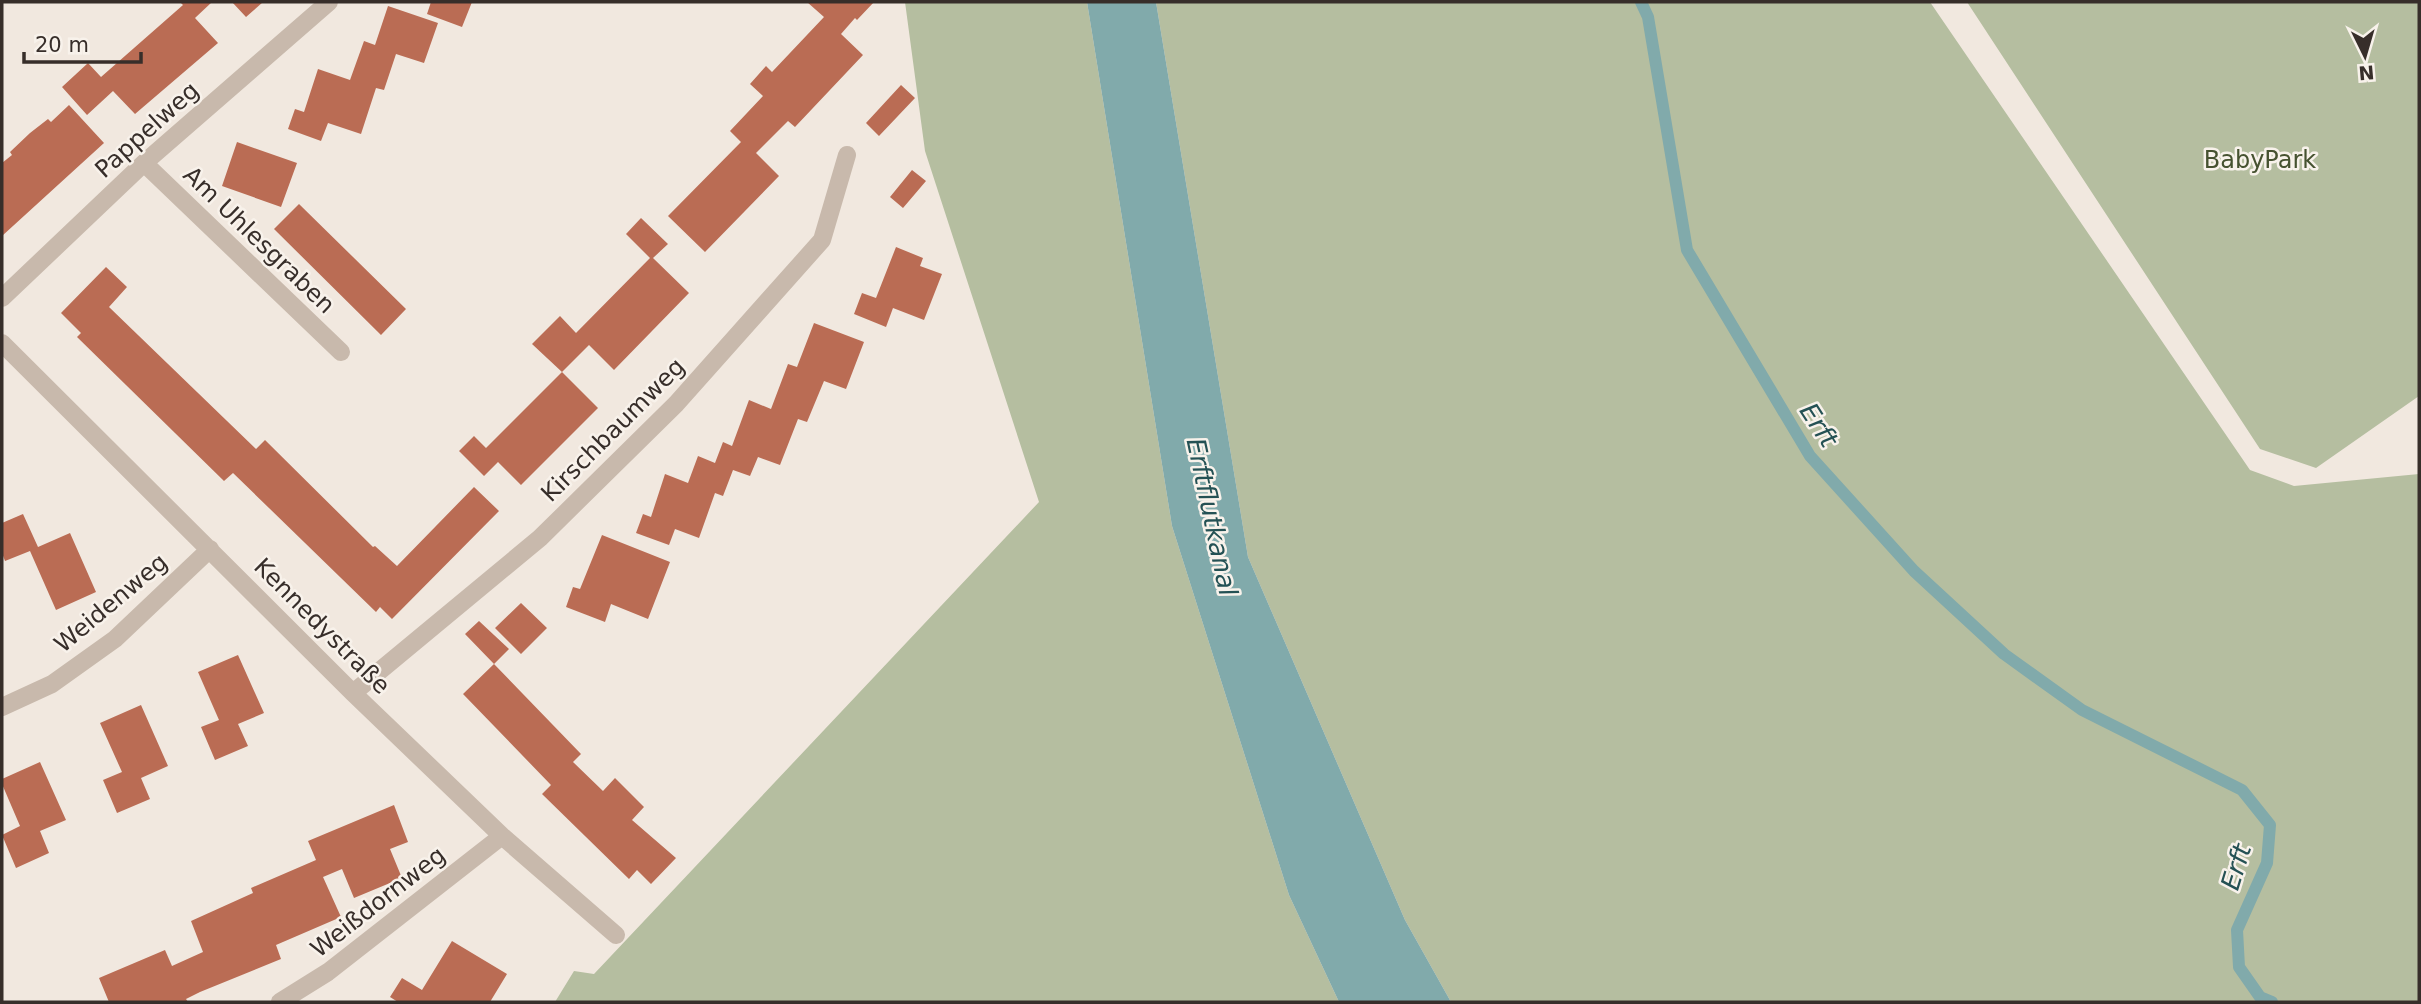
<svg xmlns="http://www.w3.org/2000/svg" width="2421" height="1004" font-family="'DejaVu Sans',sans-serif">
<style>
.green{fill:#b5bea0}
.water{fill:#81aaab}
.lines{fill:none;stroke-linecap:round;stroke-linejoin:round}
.stream{stroke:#81aaab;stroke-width:12}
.building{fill:#ba6c54}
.minor{stroke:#c8b9ac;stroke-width:18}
.labels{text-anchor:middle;stroke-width:5;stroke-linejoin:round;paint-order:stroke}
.street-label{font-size:24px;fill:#372e2a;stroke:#f8f2eb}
.park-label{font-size:24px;fill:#465230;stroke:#f8f2eb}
.water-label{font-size:26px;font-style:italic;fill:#245154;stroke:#f8f2eb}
</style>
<rect width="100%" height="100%" fill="#f1e8df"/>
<path class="green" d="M 905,2 L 1087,2 L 1172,526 L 1289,895 L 1339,1002 L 555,1002 L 574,971 L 594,974 L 1039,502 L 925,151 Z
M 1156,2 L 1930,2 L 2250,470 L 2294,486 L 2419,474 L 2419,1002 L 1451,1002 L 1405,920 L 1248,557 Z
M 1967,2 L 2419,2 L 2419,396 L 2316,468 L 2260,449 Z"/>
<path class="water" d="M 1087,2 L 1156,2 L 1248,557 L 1405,920 L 1451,1002 L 1339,1002 L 1289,895 L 1172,526 Z"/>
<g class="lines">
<path class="stream" d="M 1641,2 L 1648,17 L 1687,250 L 1810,456 L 1914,571 L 2004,654 L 2082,710 L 2242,790 L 2270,825 L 2267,863 L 2237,930 L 2239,967 L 2260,997 L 2272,1002"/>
</g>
<path class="building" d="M 180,2 L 212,2 L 195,18 L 218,43 L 135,114 L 113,91 L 87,115 L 62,87 L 88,63 L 101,77 L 183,5 Z
M 232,2 L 263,2 L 246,17 Z
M 431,2 L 472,2 L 462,27 L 427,14 Z
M 807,2 L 874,2 L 857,20 L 855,18 L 841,34 L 863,55 L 795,127 L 788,121 L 756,153 L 779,176 L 705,252 L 668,216 L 741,142 L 730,131 L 763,96 L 750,84 L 766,66 L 772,72 L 824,17 Z
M 388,6 L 438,23 L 424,63 L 396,54 L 384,90 L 376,88 L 361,134 L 328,123 L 321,141 L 288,129 L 295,109 L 304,112 L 318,69 L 350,80 L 364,41 L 375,45 Z
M 901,85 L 915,98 L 879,136 L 866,123 Z
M 69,105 L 104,143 L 2,236 L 2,163 L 12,155 L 10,152 L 30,133 L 48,119 L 51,122 Z
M 237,142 L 297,163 L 281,207 L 222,186 Z
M 912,170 L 926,181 L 903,208 L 890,197 Z
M 299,204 L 406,309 L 381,335 L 274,229 Z
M 641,218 L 668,244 L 653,258 L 689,293 L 614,370 L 589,345 L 562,372 L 532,344 L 560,316 L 576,333 L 650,258 L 626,234 Z
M 896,247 L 923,258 L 920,266 L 942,274 L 924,320 L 893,308 L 886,327 L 854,314 L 862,293 L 876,298 Z
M 106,267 L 127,287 L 109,307 L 256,449 L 265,440 L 373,547 L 375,546 L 397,566 L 474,487 L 499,511 L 392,619 L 380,607 L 376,612 L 233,473 L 224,481 L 77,337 L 81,333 L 61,313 Z
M 814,323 L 864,342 L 846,389 L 824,381 L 807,422 L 798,419 L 780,465 L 758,457 L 750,476 L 733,470 L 723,496 L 715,493 L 699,538 L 675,529 L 669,545 L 636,533 L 643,514 L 651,517 L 665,474 L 688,483 L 698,456 L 715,463 L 723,442 L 732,446 L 749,400 L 771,409 L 788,364 L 797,367 Z
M 562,372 L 598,408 L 521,485 L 498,462 L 484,476 L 459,451 L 474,436 L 486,448 Z
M 23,514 L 38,547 L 70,533 L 96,592 L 56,610 L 30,551 L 5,561 L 2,553 L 2,523 Z
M 602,535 L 670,562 L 648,619 L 611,604 L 605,622 L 566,607 L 573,587 L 580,589 Z
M 521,603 L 547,628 L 521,654 L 495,628 Z
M 479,621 L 509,649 L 494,664 L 465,634 Z
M 238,655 L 264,713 L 238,724 L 248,746 L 215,760 L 201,727 L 219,720 L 198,672 Z
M 494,664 L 581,754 L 573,762 L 603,791 L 615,778 L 644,807 L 632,820 L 676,858 L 651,884 L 637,870 L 629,879 L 542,794 L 551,785 L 463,694 Z
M 141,705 L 168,766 L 141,778 L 150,799 L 117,813 L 103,780 L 122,772 L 100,723 Z
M 40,762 L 66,820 L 40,831 L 49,853 L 16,868 L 2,835 L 20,826 L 2,784 L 2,779 Z
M 394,805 L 408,842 L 390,849 L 402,878 L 354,898 L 342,869 L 323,877 L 341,917 L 276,945 L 281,959 L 200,992 L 186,999 L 188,1002 L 109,1002 L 99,978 L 165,950 L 172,966 L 203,952 L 191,921 L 253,893 L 251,888 L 316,860 L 308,841 Z
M 452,941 L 507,974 L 490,1002 L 398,1002 L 390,997 L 402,978 L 422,990 Z"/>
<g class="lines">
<path class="minor" d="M 144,163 L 341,352
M 2,298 L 144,163 L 329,2
M 2,343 L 353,693 L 502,836 L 616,935
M 353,693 L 540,538 L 676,404 L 822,240 L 847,155
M 2,707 L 52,684 L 115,639 L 210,549
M 280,1002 L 328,972 L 502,836"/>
</g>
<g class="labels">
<g class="street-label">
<text transform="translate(147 130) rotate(-42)" y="8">Pappelweg</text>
<text transform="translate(259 240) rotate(44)" y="8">Am Uhlesgraben</text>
<text transform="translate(613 430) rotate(-45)" y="8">Kirschbaumweg</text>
<text transform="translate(111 603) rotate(-40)" y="8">Weidenweg</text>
<text transform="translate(322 626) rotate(45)" y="8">Kennedystraße</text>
<text transform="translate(378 902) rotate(-38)" y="8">Weißdornweg</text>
</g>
<g class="park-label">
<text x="2260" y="168">BabyPark</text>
</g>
<g class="water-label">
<text transform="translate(1819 425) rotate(57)" y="9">Erft</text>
<text transform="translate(1212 517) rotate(78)" y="9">Erftflutkanal</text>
<text transform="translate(2236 867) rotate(-73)" y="9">Erft</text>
</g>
</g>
<rect width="2421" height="1004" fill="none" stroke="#372e2a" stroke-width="7"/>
<g transform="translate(2365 56) rotate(175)" stroke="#f8f2eb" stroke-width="5" paint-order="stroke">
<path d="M0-5L12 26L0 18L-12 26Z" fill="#372e2a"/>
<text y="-10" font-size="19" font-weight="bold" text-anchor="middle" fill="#372e2a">N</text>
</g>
<path d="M24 52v10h117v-10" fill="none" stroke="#372e2a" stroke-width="3.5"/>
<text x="35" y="52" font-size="21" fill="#372e2a" stroke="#f8f2eb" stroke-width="5" paint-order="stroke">20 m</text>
</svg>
